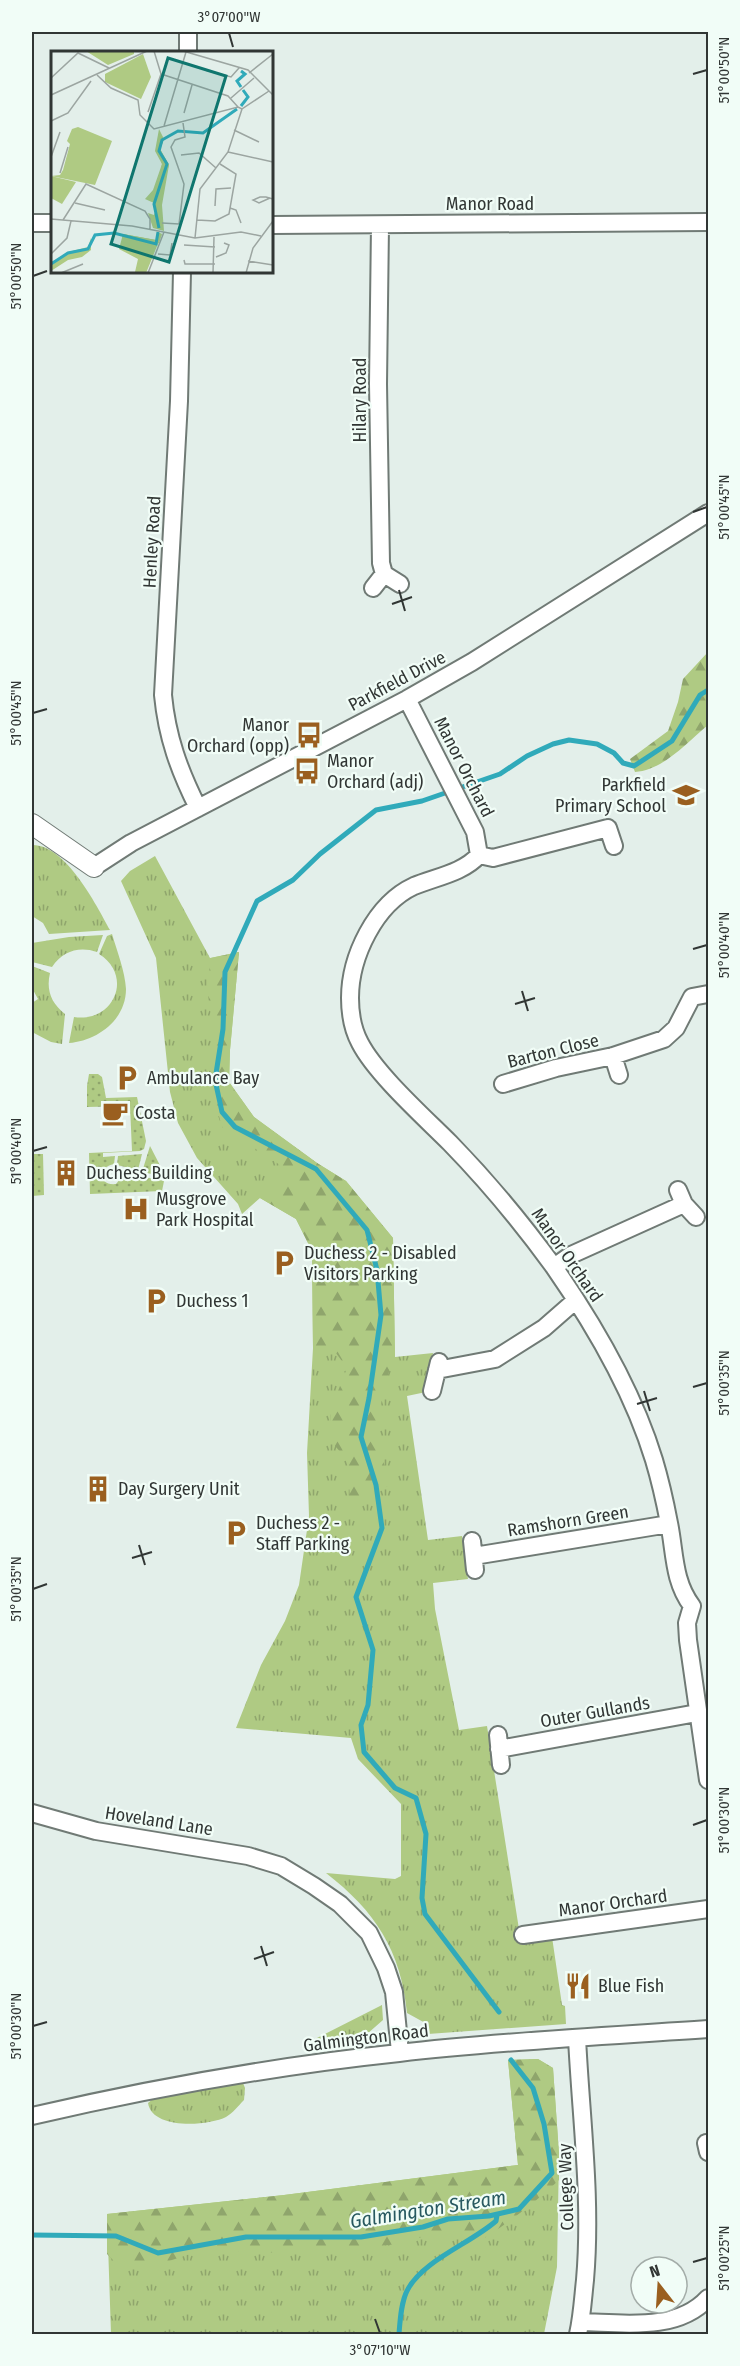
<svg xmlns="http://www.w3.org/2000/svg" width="740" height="2366" font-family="'Fira Sans Condensed',sans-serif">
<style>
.grass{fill:url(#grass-tufts)}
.forest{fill:url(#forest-firs)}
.garden{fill:url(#garden-dots)}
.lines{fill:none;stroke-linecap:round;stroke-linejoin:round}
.stream{stroke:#30aaba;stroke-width:5}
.minor-casing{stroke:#707a75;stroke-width:20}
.tertiary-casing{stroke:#707a75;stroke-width:22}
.minor{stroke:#fff;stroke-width:16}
.tertiary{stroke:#fff;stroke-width:20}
.ticks{fill:none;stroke:#313634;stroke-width:2}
.labels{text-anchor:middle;stroke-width:4.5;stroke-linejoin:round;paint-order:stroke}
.street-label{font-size:18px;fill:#313634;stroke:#f1fdf7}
.poi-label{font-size:18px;fill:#313634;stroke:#f1fdf7;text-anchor:start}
.water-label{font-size:20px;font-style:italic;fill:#285960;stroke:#f1fdf7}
.inset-river{fill:none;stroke:#30aaba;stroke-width:3}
.inset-road{fill:none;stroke:#9ca5a1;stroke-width:1.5}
.view{fill:#0f766e;fill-opacity:0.15;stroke:#0f766e;stroke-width:3}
.inset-edge{fill:none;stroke:#313634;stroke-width:3}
.neatline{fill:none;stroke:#313634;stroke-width:2}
.ticks-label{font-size:15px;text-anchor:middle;fill:#313634}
</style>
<defs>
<pattern id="grass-tufts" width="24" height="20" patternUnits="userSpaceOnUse" patternTransform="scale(1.5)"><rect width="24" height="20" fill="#afca83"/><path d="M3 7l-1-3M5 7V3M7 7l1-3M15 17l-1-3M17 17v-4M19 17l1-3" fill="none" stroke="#8fa56c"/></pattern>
<pattern id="forest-firs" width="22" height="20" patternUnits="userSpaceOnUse" patternTransform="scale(1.5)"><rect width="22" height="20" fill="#afca83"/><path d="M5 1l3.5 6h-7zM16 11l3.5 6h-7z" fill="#8fa56c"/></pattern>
<pattern id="garden-dots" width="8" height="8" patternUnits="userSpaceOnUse" patternTransform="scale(1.5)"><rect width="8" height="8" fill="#afca83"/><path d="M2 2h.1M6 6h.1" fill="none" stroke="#8fa56c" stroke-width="1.8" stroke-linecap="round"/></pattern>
</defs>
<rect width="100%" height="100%" fill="#e3efea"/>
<path class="grass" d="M 32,845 C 65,844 96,904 110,930 L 49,934 L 43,923 L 32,916 Z
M 155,856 L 210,958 L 239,952 L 230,1050 L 229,1082 L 254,1117 L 317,1163 L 346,1181 L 393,1238 L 395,1357 L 433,1353 L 426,1392 L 407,1396 L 428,1540 L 462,1536 L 468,1579 L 433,1583 L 435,1609 L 459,1730 L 487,1726 L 521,1942 L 552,1937 L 562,2005 L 565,2006 L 566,2024 L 428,2034 L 427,2024 L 407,2013 C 401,1950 375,1911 326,1873 L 395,1879 L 401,1876 L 401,1804 L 358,1759 L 351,1738 L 236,1728 L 261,1665 L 285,1621 L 299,1585 L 309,1516 L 307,1453 L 313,1348 L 312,1251 L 296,1219 L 260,1198 L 242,1214 L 238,1204 L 197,1158 L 178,1123 L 170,1092 L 156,958 L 121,881 L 130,871 Z
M 112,934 C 117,951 125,971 126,989 C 126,1020 97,1041 69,1043 L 74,1017 C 114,1023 134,976 99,954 L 107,936 Z
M 103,935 L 97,952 C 79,946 63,951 52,967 L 32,962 L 32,943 L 69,937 Z
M 32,966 L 50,973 C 46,990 51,1003 65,1014 L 62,1044 L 51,1042 L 32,1032 L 34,1025 L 32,1019 L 32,1003 L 38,999 L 32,988 Z
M 382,2005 L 383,2020 L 367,2034 L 316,2040 L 317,2038 Z
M 538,2059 L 553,2068 L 559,2154 L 557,2267 L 544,2334 L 111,2334 L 107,2214 L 284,2195 L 518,2165 L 508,2060 Z
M 237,2081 L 243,2083 L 245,2088 L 244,2100 C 238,2106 233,2113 226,2117 C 208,2126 152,2130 148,2103 L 156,2096 Z"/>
<path class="forest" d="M 708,652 L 708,725 C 687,742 664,770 635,772 L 630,759 L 668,731 L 678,702 L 683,679 Z
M 239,952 L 230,1050 L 229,1082 L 254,1117 L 317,1163 L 346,1181 L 393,1238 L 395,1357 C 383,1382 376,1421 380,1449 C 381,1461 389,1474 394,1484 L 350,1501 L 348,1461 L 330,1440 L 331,1409 L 347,1368 L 333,1349 L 313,1348 L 312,1251 L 296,1219 L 260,1198 L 279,1180 L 280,1165 L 222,1127 L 210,1083 L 213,1029 L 207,988 L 211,958 Z
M 538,2059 L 553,2068 L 559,2154 L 559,2180 C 532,2205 506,2225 475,2244 L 456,2233 L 433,2234 L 397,2244 L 348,2250 L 320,2249 L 264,2253 L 205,2249 L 160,2264 L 130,2265 L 115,2262 L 107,2254 L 107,2214 L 284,2195 L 518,2165 L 508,2060 Z"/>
<path class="garden" d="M 89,1074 L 98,1074 L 102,1077 L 106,1098 L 137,1097 L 146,1141 L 144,1149 L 140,1151 L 103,1153 L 103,1157 L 115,1156 L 114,1164 C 97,1167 98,1186 116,1184 L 121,1178 L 122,1172 L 164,1181 L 162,1191 L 90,1194 L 89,1153 L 132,1151 L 130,1106 L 87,1107 L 87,1086 Z
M 150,1146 L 166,1177 L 142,1172 Z
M 32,1154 L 43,1154 L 44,1195 L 32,1196 Z
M 142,1154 L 138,1170 L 117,1165 L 118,1156 Z"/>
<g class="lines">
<path class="stream" d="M 499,2012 L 425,1914 L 422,1898 L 426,1834 L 416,1798 L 395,1788 L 364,1752 L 361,1725 L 368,1705 L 373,1650 L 356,1597 L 382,1528 L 376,1485 L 361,1437 L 369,1398 L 381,1315 L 377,1270 L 367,1230 L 316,1169 L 235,1127 L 222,1112 L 215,1080 L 223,1029 L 225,972 L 257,901 L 293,880 L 320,854 L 376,810 L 422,801 L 500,774 L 527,756 L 553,744 L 569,740 L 597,744 L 614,753 L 623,763 L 634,766 L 672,741 L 700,695 L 708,690
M 32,2235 L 116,2236 L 158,2253 L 246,2237 L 361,2237 L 423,2227 L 448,2219 L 489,2216 L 519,2209 L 552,2173 L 544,2124 L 533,2088 L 511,2060
M 399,2334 C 400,2321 401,2301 408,2289 C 424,2260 471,2243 496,2221 L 497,2215"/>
<g class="minor-casing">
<path id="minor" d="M 188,52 L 188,32
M 32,223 L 52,223
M 272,225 L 708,222
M 380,225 L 378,384 L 381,563 L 384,574
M 182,272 L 179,401 L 163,695 C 167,737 179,770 198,808
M 373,588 L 384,574 L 400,584
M 407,699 L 475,832 L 479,855 C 463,873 436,877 414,886 C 375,904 350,957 350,998 C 350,1013 353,1030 360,1043 C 376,1074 424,1117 450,1143 C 488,1182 522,1223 554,1267 C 595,1326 633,1391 654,1460 C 660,1480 665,1502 669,1523 C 675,1552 673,1581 692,1606 L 687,1623 L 688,1640 L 708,1780
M 479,855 L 493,858 L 608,828 L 614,846
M 94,867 L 131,843 L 407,699 L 472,662 L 708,513
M 613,1056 L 619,1075
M 503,1084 L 556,1068 L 613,1056 L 664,1039 L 676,1028 L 692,997 L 708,994
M 678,1190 L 684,1204 L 696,1217
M 554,1267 L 571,1255 L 684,1204
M 437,1370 L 495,1359 L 544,1328 L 576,1300
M 432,1391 L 439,1362
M 472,1541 L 475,1570
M 474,1556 L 669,1524
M 498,1735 L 501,1765
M 499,1749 L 697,1713
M 32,1813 L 96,1831 L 248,1856 L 281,1866 L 314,1886 L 340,1904 L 369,1933 L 386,1968 L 394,1992 L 400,2052
M 523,1935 L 708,1909
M 577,2038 C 581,2119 592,2199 585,2280 C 583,2298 582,2317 578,2334
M 32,2116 C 153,2088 275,2066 399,2053 C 502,2041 606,2036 708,2029
M 706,2143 L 708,2152
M 581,2322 C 623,2323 677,2332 708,2298"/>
</g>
<g class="tertiary-casing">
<path id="tertiary" d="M 32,824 L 94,867"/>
</g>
<use href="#minor" class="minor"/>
<use href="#tertiary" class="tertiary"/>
</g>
<path class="ticks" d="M 229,33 L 233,47M 693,74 L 707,70M 33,276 L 47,271M 693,512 L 707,507M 399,590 L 405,611M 392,604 L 412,597M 33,713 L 47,709M 693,949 L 707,945M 522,991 L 528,1011M 515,1004 L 535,998M 33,1151 L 47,1147M 693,1387 L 707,1383M 644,1391 L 650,1411M 637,1404 L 657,1398M 139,1545 L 145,1565M 132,1558 L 152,1552M 33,1589 L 47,1584M 693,1825 L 707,1820M 261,1946 L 267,1966M 254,1959 L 274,1952M 33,2026 L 47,2022M 693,2262 L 707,2258M 375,2319 L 380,2333"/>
<defs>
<g id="bus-bare" transform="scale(2.07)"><path d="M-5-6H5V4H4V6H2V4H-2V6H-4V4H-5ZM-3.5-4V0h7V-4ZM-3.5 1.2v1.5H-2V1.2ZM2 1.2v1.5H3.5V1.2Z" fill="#9a5f1f" stroke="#f1fdf7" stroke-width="2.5" paint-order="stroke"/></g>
<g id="school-bare" transform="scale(2.07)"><path d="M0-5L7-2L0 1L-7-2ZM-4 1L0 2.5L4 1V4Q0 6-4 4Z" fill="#9a5f1f" stroke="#f1fdf7" stroke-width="2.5" paint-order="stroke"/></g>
<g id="parking-bare" transform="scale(2.07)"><path d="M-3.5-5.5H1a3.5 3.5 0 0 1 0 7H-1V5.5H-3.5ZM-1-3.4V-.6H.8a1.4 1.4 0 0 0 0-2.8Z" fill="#9a5f1f" stroke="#f1fdf7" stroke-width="2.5" paint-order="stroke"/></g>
<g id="cafe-bare" transform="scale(2.07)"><path d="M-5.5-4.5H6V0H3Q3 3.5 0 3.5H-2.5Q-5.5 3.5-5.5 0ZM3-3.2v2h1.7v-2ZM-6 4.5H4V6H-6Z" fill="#9a5f1f" stroke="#f1fdf7" stroke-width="2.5" paint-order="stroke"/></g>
<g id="building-bare" transform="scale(2.07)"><path d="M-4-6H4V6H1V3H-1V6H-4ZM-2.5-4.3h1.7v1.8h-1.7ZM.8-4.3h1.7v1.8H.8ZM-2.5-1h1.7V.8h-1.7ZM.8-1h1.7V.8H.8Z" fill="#9a5f1f" stroke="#f1fdf7" stroke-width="2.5" paint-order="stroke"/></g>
<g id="hospital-bare" transform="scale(2.07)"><path d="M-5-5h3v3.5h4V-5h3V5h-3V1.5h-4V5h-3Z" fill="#9a5f1f" stroke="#f1fdf7" stroke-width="2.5" paint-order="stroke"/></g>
<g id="restaurant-bare" transform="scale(2.07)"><path d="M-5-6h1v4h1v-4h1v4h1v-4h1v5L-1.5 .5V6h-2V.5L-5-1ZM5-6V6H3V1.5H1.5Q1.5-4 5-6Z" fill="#9a5f1f" stroke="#f1fdf7" stroke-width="2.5" paint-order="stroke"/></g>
</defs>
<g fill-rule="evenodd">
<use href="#bus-bare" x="309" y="735"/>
<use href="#bus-bare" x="307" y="771"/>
<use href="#school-bare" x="686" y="795"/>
<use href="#parking-bare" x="127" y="1078"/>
<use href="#cafe-bare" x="115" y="1113"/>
<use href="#building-bare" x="66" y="1173"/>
<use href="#hospital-bare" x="136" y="1209"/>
<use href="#parking-bare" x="284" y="1263"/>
<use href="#parking-bare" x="156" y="1301"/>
<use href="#building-bare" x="98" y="1489"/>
<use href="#parking-bare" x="236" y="1533"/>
<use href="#restaurant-bare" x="578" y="1986"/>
</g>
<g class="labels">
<g class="street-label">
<text x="490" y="210">Manor Road</text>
<text transform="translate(360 400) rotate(-90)" y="6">Hilary Road</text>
<text transform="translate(152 542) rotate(-87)" y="6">Henley Road</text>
<text transform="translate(397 681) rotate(-28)" y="6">Parkfield Drive</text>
<text transform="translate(464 767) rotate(63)" y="6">Manor Orchard</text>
<text transform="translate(553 1051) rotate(-14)" y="6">Barton Close</text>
<text transform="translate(567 1255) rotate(55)" y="6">Manor Orchard</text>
<text transform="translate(568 1521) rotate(-9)" y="6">Ramshorn Green</text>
<text transform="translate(595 1712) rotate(-10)" y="6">Outer Gullands</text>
<text transform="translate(159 1821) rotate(9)" y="6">Hoveland Lane</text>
<text transform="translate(613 1903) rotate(-8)" y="6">Manor Orchard</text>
<text transform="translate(366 2038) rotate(-7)" y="6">Galmington Road</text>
<text transform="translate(566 2187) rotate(-92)" y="6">College Way</text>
</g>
<g class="poi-label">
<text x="289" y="731" text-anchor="end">Manor<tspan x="289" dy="21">Orchard (opp)</tspan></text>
<text x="327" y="767">Manor<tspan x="327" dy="21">Orchard (adj)</tspan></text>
<text x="666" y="791" text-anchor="end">Parkfield<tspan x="666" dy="21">Primary School</tspan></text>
<text x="147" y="1084">Ambulance Bay</text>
<text x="135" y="1119">Costa</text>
<text x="86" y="1179">Duchess Building</text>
<text x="156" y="1205">Musgrove<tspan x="156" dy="21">Park Hospital</tspan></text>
<text x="304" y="1259">Duchess 2 - Disabled<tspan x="304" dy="21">Visitors Parking</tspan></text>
<text x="176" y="1307">Duchess 1</text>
<text x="118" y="1495">Day Surgery Unit</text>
<text x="256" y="1529">Duchess 2 -<tspan x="256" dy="21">Staff Parking</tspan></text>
<text x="598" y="1992">Blue Fish</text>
</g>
<g class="water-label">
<text transform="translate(428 2209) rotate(-9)" y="7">Galmington Stream</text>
</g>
</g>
<g transform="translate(51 51)">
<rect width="222" height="222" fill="#e3efea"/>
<path d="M 27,76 L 61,90 L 44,134 L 0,125 L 9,124 L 12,119 L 19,93 L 16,90 L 21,78 ZM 108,78 L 113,88 L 109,98 L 118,114 L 111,154 L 113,180 L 102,177 L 97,162 L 103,164 L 105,158 L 103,152 L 94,148 L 102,139 L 111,113 L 104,100 ZM 72,183 L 105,189 L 111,183 L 95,222 L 84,221 L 87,208 L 68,198 ZM 40,187 L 40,199 L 31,206 L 17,209 L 0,220 L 1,211 L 17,201 L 37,196 Z" fill="#afca83"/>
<path d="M 113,88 L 109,98 L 118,114 L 112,133 L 108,133 L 111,113 L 107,97 ZM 107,181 L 111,183 L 108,192 L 100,195 L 71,187 L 72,183 L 105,189 Z" fill="#afca83"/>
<path d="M 35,0 L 83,0 L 83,3 L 57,14 ZM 92,3 L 100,26 L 90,48 L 54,31 L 54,23 Z" fill="#afca83"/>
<path d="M 0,125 L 25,131 L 11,153 L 0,147 Z" fill="#afca83"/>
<path class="inset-river" d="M 190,36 L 186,30 L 194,23 L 190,20M 190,55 L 197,46 L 192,39M 108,177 L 103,153 L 116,113 L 108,100 L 111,89 L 127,80 L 152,82 L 186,58M 0,213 L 17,202 L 37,198 L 44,184 L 63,182 L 105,193 L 107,181"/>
<path class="inset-road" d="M 132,0 L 197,19 L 222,44M 154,19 L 180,26 L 188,17M 198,22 L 222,3M 110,23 L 177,45 L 187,56M 46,24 L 60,37 L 87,49 L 89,64 L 103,78 L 187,56 L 191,58M 0,27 L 27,2 L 58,17M 0,44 L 96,0M 180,47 L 203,27M 97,61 L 110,23 L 103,0M 133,62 L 141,34M 0,70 L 17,62 L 40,30M 113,75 L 135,1M 183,79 L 208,91M 177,101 L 222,111M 130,104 L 148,102 L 165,117M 0,106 L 9,81M 9,122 L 17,96M 219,147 L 208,152 L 202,149 L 209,146 L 215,146 L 222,148M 24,152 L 54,159M 164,155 L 165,138 L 180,137M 179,157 L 185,159 L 190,172M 0,168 L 81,175 L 144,187 L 190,181 L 210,185M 12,169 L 35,133 L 94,160 L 99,168 L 99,178M 146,169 L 164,170 L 178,163 L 185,123 L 169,113M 111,172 L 128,173 L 133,133 L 120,96 L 124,89 L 134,86 L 132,72M 144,187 L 149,138 L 177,101 L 191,58 L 218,40M 133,194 L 164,196M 0,203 L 16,187 L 20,170M 107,203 L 119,204 L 121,192M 165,206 L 175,202 L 178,194 L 173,192M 133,209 L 134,213 L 164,213M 197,210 L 222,214M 10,222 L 32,213M 97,222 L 113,181M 162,222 L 163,186M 195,222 L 202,197 L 222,170"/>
<path class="view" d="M 117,7 L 175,25 L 118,211 L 60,193 Z"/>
<rect width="222" height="222" class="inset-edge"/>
</g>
<rect width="740" height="2366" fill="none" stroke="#f1fdf7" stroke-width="66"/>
<g transform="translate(659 2285) rotate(343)"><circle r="28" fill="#f1fdf7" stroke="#a4ada9" stroke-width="1.5"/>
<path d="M0-4.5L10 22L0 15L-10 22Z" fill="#9a5f1f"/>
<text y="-9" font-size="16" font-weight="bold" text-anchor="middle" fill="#313634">N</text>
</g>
<rect x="33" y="33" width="674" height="2300" class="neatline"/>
<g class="ticks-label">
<text x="229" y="22">3°07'00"W</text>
<text transform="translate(724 70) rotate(-90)" y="5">51°00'50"N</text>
<text transform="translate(16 276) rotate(-90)" y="5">51°00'50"N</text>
<text transform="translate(724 507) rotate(-90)" y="5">51°00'45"N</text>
<text transform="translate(16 713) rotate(-90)" y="5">51°00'45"N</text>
<text transform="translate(724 945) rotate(-90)" y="5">51°00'40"N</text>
<text transform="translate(16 1151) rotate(-90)" y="5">51°00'40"N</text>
<text transform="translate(724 1383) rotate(-90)" y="5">51°00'35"N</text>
<text transform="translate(16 1589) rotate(-90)" y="5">51°00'35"N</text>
<text transform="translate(724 1820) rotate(-90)" y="5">51°00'30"N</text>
<text transform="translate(16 2026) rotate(-90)" y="5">51°00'30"N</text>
<text transform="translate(724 2258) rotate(-90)" y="5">51°00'25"N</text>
<text x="380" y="2355">3°07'10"W</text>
</g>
</svg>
